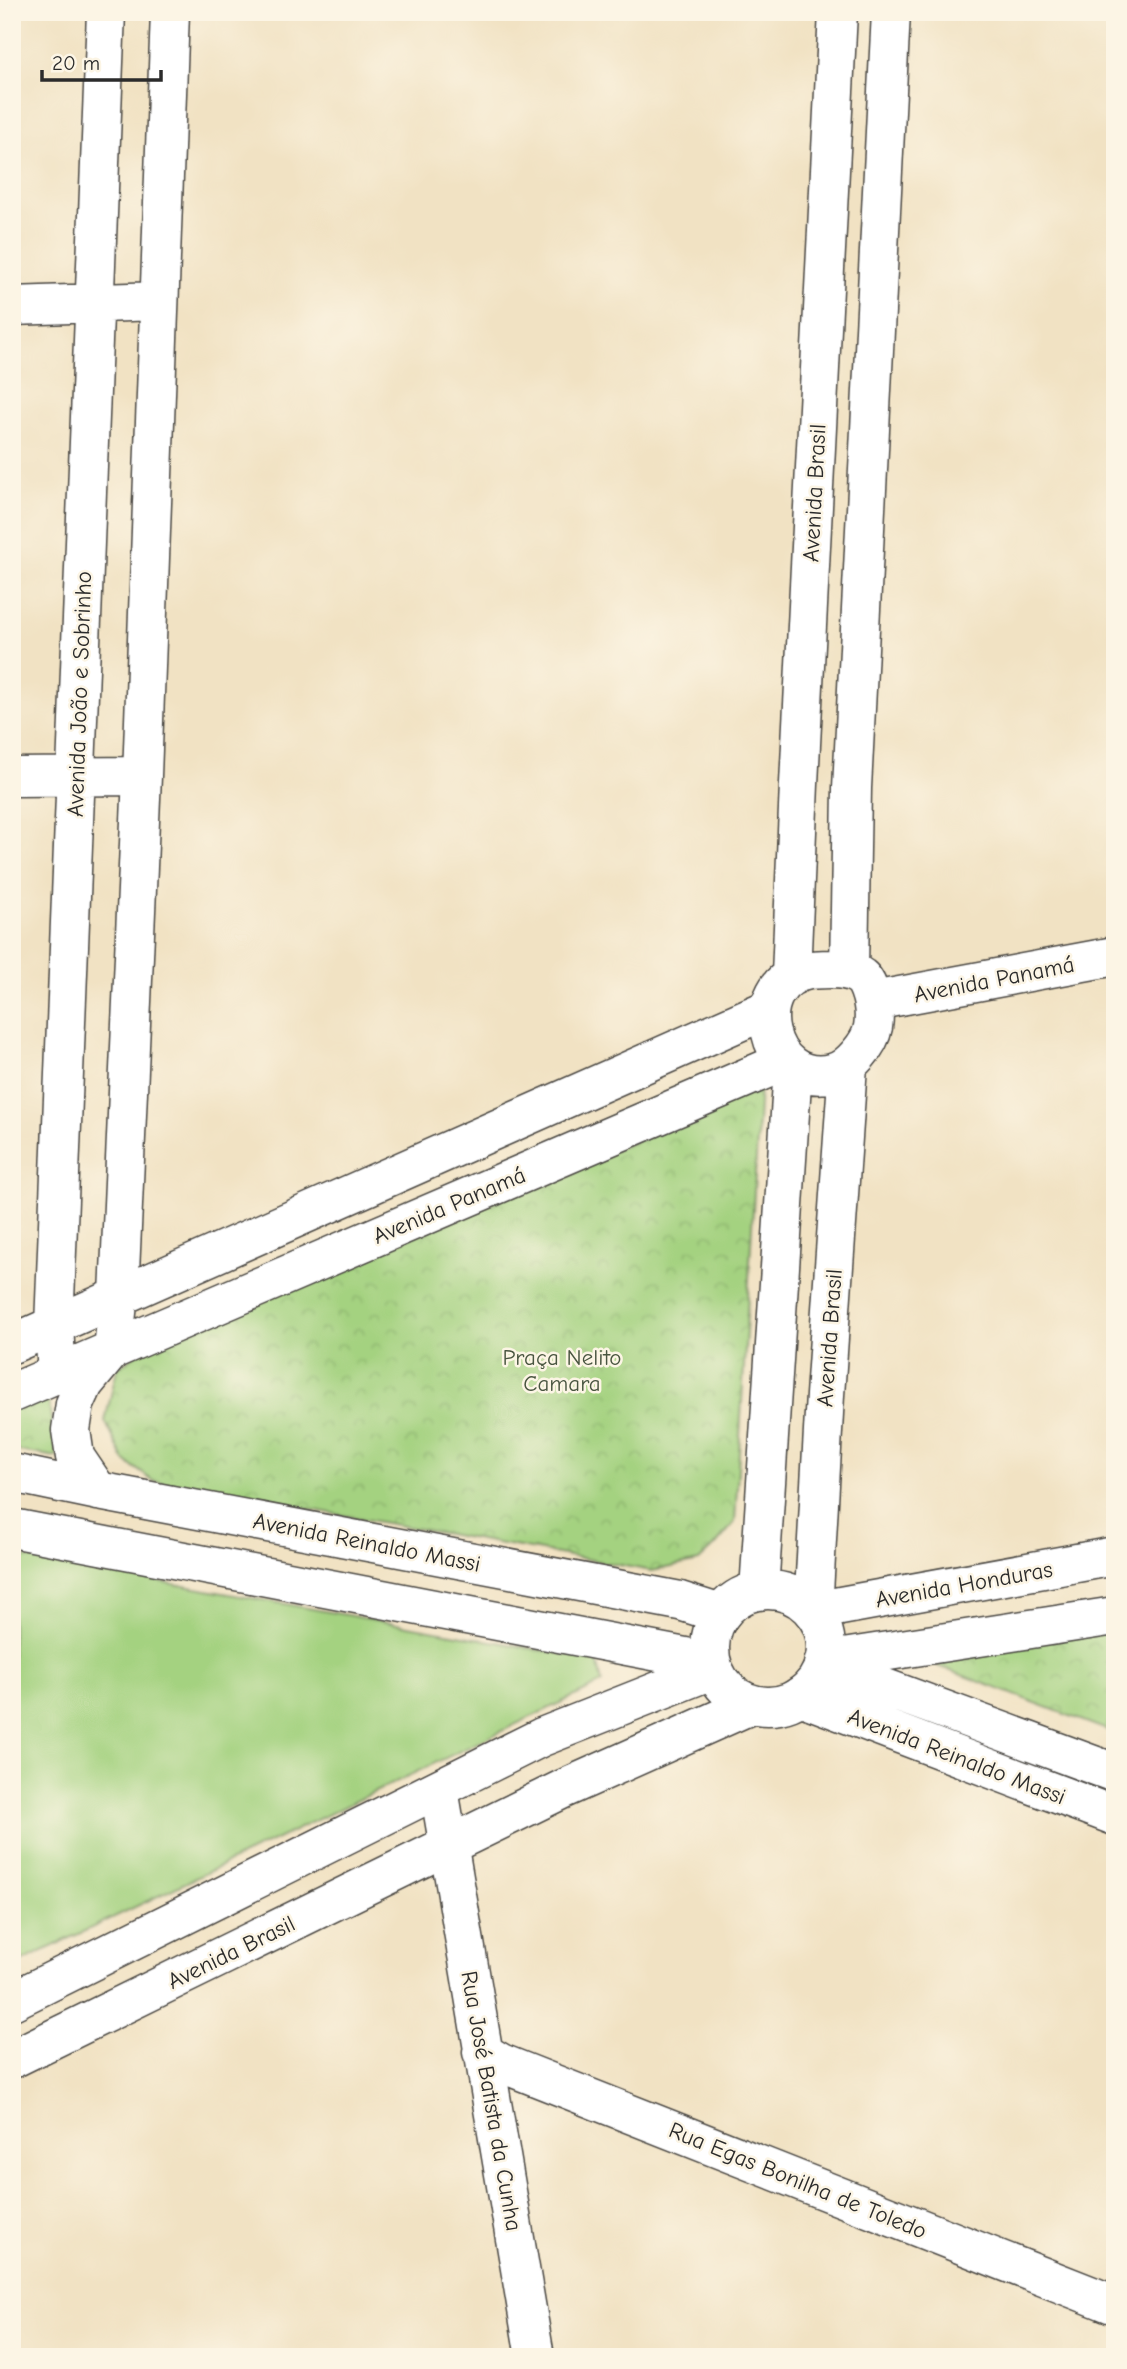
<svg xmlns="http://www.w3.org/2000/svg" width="1127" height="2369" font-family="'Comic Neue',sans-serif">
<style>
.park{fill:url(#park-crowns);stroke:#687e56;stroke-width:2}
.garden{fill:#a4d280;stroke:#687e56;stroke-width:2}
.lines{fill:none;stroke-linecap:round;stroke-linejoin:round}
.minor-casing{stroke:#494642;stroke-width:41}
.major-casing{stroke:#494642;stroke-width:41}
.minor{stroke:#fff;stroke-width:38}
.major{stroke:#fff;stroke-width:38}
.labels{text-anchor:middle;stroke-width:5;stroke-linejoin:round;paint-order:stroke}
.street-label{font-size:23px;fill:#2b2b2b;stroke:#fcf5e5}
.park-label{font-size:23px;fill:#495540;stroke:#fcf5e5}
</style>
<defs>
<pattern id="park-crowns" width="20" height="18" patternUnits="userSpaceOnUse" patternTransform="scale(1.75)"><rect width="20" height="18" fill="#a4d280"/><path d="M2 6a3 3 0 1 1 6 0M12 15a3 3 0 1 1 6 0" fill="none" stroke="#8db46f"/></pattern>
</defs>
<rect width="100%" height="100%" fill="#fcf5e5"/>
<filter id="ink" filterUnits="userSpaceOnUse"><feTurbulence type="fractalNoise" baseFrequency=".0143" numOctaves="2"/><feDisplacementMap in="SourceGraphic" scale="14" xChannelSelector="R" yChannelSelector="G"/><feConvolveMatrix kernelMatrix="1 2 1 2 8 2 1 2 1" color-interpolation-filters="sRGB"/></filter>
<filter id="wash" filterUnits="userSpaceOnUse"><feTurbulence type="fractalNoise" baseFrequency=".00686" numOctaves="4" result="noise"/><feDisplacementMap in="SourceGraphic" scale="28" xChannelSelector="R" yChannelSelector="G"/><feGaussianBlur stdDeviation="1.57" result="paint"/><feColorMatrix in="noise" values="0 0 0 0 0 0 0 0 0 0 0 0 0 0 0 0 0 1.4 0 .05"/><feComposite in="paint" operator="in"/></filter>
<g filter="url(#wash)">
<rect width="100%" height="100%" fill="#f1e2c3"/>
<path class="park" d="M 760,1088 L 735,1522 L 715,1546 L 699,1561 L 652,1571 L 153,1481 L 124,1460 L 105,1421 L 117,1369 L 138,1353 Z
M 47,1392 L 57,1457 L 12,1450 L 12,1406 Z
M 1115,1630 L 1115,1733 L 919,1659 Z"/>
<path class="garden" d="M 12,1555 L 597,1660 L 602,1683 L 12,1966 Z"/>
</g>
<g filter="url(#ink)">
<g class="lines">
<g class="minor-casing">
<path id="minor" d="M 12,306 L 159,301
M 12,777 L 142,776
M 873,1001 L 1115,956
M 12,1344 L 768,1009
M 57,1375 L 54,1326 L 106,12
M 12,1393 L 785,1061
M 12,1473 L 98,1491 L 680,1601 L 721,1614
M 98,1491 L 75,1457 L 71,1430 L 75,1404 L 84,1384 L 113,1349 L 119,1295 L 142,776 L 170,12
M 12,1528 L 711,1662
M 813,1611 L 1115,1556
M 824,1661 L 1115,1616
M 823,1665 L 1115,1773
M 800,1696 L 1115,1816
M 439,1789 L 535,2357
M 482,2052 L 501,2063 L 1115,2305"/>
</g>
<g class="major-casing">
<path id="major" d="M 809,970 C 825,969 847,966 861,977 C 865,980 867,985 869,990 C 873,1001 875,1015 873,1027 C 870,1044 849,1069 832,1073 C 766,1089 742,982 809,970 Z
M 849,970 L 852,788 L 891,12
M 791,975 L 799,784 L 838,12
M710 1648a58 58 0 1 1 116 0a58 58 0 1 1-116 0Z
M 759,1591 L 793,1067
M 813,1611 L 825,1395 L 848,1066
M 12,2001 L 542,1737 L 714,1669
M 12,2059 L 563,1789 L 753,1704"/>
</g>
<use href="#minor" class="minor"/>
<use href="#major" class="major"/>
</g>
</g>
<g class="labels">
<g class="street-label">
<text transform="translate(814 493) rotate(-87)" y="8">Avenida Brasil</text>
<text transform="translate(79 694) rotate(-88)" y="8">Avenida João e Sobrinho</text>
<text transform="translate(994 979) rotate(-11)" y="8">Avenida Panamá</text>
<text transform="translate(449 1205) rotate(-23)" y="8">Avenida Panamá</text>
<text transform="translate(829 1338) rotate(-86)" y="8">Avenida Brasil</text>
<text transform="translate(367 1542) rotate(11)" y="8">Avenida Reinaldo Massi</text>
<text transform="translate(964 1584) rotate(-10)" y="8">Avenida Honduras</text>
<text transform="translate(957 1756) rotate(21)" y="8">Avenida Reinaldo Massi</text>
<text transform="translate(231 1952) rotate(-26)" y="8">Avenida Brasil</text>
<text transform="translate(492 2101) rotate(80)" y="8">Rua José Batista da Cunha</text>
<text transform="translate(798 2180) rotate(22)" y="8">Rua Egas Bonilha de Toledo</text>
</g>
<g class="park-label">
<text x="562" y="1365">Praça Nelito<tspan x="562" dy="26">Camara</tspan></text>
</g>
</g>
<rect width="1127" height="2369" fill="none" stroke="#fcf5e5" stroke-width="42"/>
<path d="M42 70v10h119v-10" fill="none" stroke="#2b2b2b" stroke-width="3.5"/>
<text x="52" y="70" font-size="21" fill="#2b2b2b" stroke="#fcf5e5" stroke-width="5" paint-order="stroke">20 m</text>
</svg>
